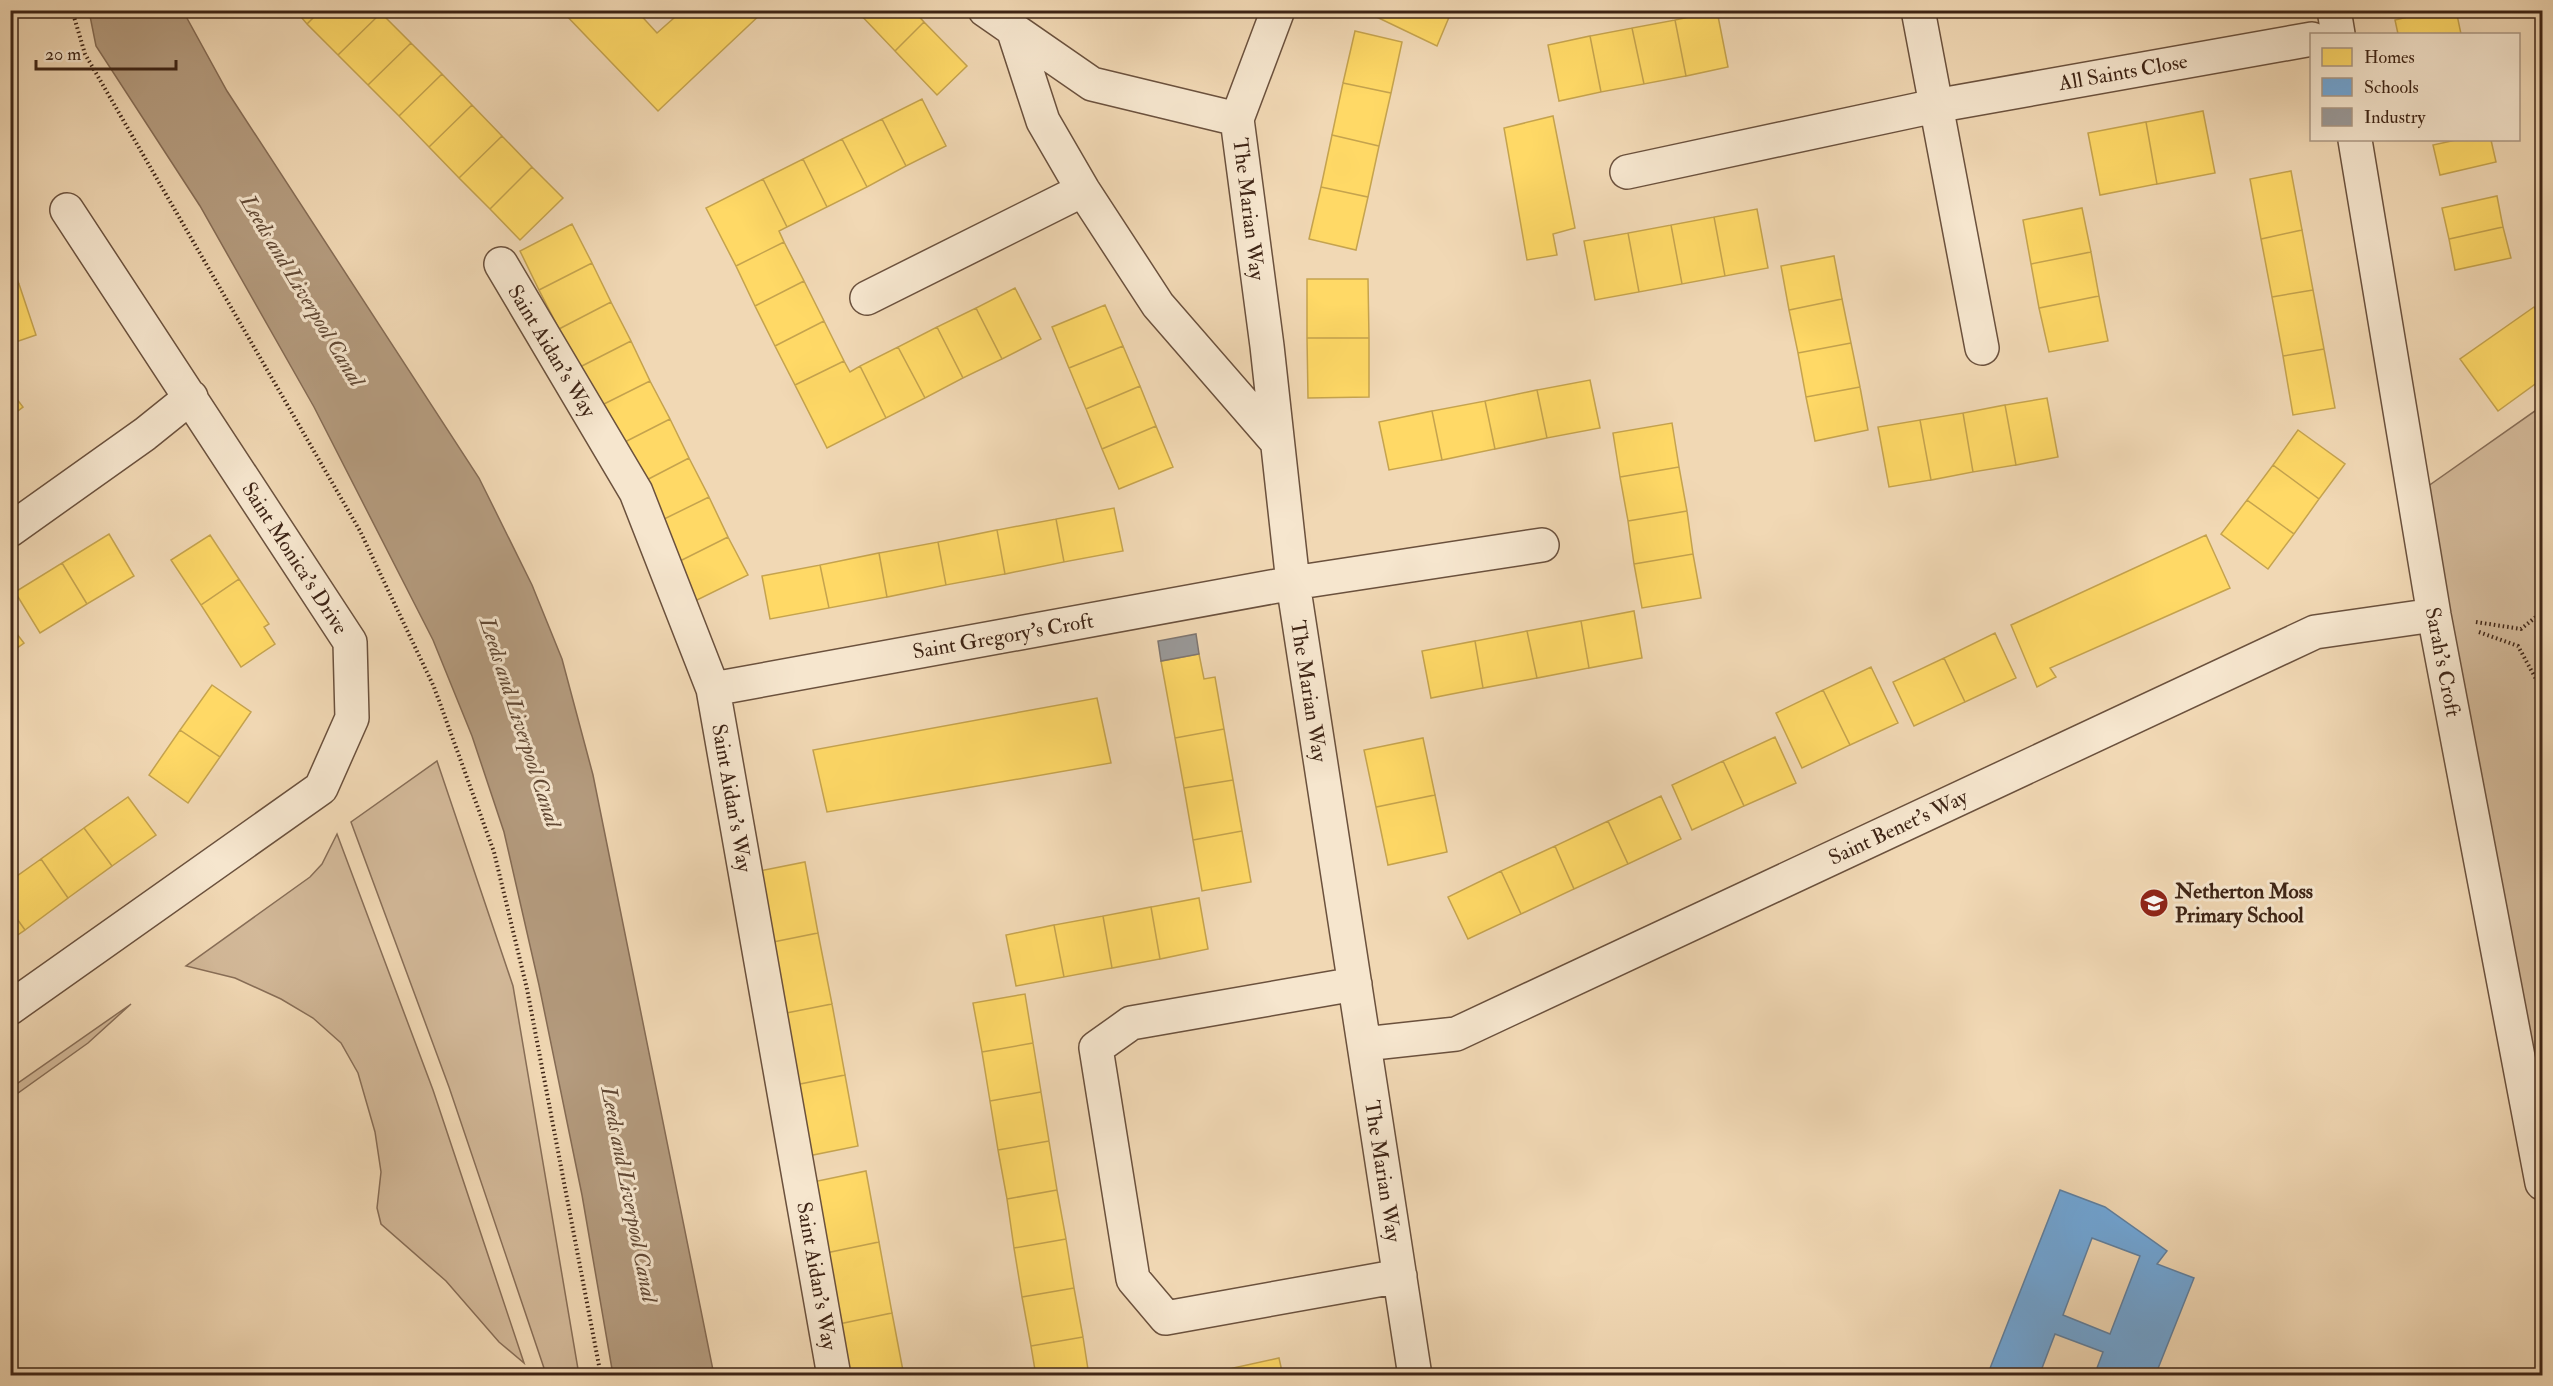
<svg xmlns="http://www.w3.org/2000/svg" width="2553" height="1386" font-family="'IM FELL Double Pica',serif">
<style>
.green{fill:#d3b999;stroke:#886e57;stroke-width:1.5}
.water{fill:#b49b7e;stroke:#856b54;stroke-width:1.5}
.homes{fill:#ffd966;stroke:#c5a34e;stroke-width:1.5}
.schools{fill:#6fa8dc;stroke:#6080a0;stroke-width:1.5;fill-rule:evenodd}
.industry{fill:#999;stroke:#7e7671;stroke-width:1.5}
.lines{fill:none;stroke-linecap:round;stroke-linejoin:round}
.minor-casing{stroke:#6b513d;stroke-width:36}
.path{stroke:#3e2415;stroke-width:4;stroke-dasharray:1.5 3;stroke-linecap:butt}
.minor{stroke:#f6e6ce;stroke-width:33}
.labels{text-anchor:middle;stroke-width:6;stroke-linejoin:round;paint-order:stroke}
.street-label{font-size:21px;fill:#3e2415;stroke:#f6e6ce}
.poi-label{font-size:21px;font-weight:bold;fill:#3e2415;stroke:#f6e6ce;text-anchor:start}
.water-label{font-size:22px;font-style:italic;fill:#614834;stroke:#f6e6ce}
</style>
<rect width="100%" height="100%" fill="#f1d8b4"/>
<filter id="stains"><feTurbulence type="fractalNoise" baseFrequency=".00333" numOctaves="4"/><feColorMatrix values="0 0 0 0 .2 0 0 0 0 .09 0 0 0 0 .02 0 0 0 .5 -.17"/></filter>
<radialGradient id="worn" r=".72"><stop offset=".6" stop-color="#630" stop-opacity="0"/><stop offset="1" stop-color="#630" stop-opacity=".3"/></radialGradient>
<path class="green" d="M 2542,406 L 2542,1183 L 2414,496 Z
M 437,761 L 513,986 L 578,1369 L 566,1375 L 546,1374 L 449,1087 L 351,822 Z
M 337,834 L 433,1090 L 524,1363 L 499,1342 L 446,1281 L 381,1224 L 377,1208 L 381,1172 L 375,1132 L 358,1073 L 341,1043 L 313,1018 L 281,999 L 235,978 L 186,966 L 310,877 L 322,864 Z
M 131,1004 L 88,1043 L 11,1098 L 11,1088 Z"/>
<path class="water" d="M 89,11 L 183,11 L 227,91 L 479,478 L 532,585 L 562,659 L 593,775 L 714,1375 L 613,1375 L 582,1195 L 539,985 L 504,832 L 472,736 L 433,640 L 314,407 L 200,206 L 96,46 Z"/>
<path class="homes" d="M 295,10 L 321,10 L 307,24 Z
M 321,10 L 379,10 L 381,13 L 338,55 L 307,24 Z
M 561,10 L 636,10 L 657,33 L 683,10 L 765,10 L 658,111 Z
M 856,10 L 913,10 L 924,22 L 895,51 Z
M 1362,10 L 1452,10 L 1437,46 Z
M 2065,10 L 2101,10 L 2066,17 Z
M 2437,10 L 2456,10 L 2461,34 L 2398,34 L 2395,20 Z
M 1717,11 L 1728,67 L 1686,76 L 1675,20 Z
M 381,13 L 411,43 L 368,85 L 338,55 Z
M 1675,20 L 1686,76 L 1644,84 L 1632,28 Z
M 924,22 L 967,66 L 937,95 L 895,51 Z
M 1632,28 L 1644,84 L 1601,92 L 1590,36 Z
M 1355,31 L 1402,42 L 1391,93 L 1343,83 Z
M 1590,36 L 1601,92 L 1559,101 L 1548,45 Z
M 411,43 L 442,74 L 399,116 L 368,85 Z
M 442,74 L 472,105 L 429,147 L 399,116 Z
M 1343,83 L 1391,93 L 1379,146 L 1332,135 Z
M 922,99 L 946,146 L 906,166 L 882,119 Z
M 472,105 L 502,136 L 459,178 L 429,147 Z
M 2203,111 L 2215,173 L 2157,184 L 2146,122 Z
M 1553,116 L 1575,228 L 1553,234 L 1557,255 L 1527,260 L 1504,128 Z
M 882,119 L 906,166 L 867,187 L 842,139 Z
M 2146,122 L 2157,184 L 2100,195 L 2088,133 Z
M 1332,135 L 1379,146 L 1368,197 L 1321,187 Z
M 502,136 L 532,167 L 490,209 L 459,178 Z
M 842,139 L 867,187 L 827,207 L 803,159 Z
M 2456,140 L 2491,140 L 2496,162 L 2440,175 L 2433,145 Z
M 803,159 L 827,207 L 787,227 L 763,179 Z
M 532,167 L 563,198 L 520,240 L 490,209 Z
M 2291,171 L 2302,230 L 2261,239 L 2250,179 Z
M 763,179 L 787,227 L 779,231 L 784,242 L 736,266 L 706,208 Z
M 1321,187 L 1368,197 L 1356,250 L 1309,239 Z
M 2497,196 L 2503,227 L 2449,239 L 2442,208 Z
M 2082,208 L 2091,252 L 2031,264 L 2023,220 Z
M 1757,209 L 1768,268 L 1725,276 L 1714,217 Z
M 1714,217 L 1725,276 L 1682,284 L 1671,225 Z
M 572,224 L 592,263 L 539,290 L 520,251 Z
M 1671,225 L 1682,284 L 1639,292 L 1628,233 Z
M 2503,227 L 2511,258 L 2455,270 L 2449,239 Z
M 2302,230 L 2313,290 L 2272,297 L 2261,239 Z
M 1628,233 L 1639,292 L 1595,300 L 1584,241 Z
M 784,242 L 804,281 L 755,306 L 736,266 Z
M 2091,252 L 2099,296 L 2039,308 L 2031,264 Z
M 1834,256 L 1842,299 L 1789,310 L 1781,266 Z
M 10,261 L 19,284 L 10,287 Z
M 592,263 L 611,302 L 559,329 L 539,290 Z
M 1307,279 L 1368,279 L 1369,338 L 1307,338 Z
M 804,281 L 824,321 L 775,346 L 755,306 Z
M 19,284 L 36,335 L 10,344 L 10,287 Z
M 1015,288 L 1041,339 L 1002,359 L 976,308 Z
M 2313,290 L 2324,349 L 2283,356 L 2272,297 Z
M 2099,296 L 2108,341 L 2049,352 L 2039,308 Z
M 1842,299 L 1851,343 L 1798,353 L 1789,310 Z
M 611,302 L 631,341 L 578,368 L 559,329 Z
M 1105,305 L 1123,346 L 1069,368 L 1052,327 Z
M 2534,307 L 2542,321 L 2542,379 L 2498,411 L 2460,359 Z
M 976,308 L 1002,359 L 963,378 L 937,327 Z
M 824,321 L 844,361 L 795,385 L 775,346 Z
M 937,327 L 963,378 L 925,398 L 898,347 Z
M 1307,338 L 1369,338 L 1369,397 L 1308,398 Z
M 631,341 L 650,381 L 598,407 L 578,368 Z
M 1851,343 L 1860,387 L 1806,397 L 1798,353 Z
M 1123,346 L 1140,386 L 1086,409 L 1069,368 Z
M 898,347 L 925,398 L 886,418 L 860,366 Z
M 2324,349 L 2335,408 L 2293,415 L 2283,356 Z
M 844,361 L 850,372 L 860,366 L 886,418 L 827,448 L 795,385 Z
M 1590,380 L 1600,428 L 1547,438 L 1537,390 Z
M 650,381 L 670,419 L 617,446 L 598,407 Z
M 1140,386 L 1156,426 L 1102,449 L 1086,409 Z
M 1860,387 L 1868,430 L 1815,441 L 1806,397 Z
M 10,390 L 23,407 L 10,417 Z
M 1537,390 L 1547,438 L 1495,449 L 1485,401 Z
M 2047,398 L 2058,457 L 2016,465 L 2005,405 Z
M 1485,401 L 1495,449 L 1442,460 L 1432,411 Z
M 2005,405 L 2016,465 L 1973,472 L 1963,413 Z
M 1432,411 L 1442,460 L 1389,470 L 1379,422 Z
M 1963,413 L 1973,472 L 1931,480 L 1920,420 Z
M 670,419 L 689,458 L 637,485 L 617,446 Z
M 1920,420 L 1931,480 L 1889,487 L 1878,427 Z
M 1672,423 L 1679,467 L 1620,477 L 1613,433 Z
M 1156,426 L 1173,467 L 1119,489 L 1102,449 Z
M 2298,430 L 2345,464 L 2319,499 L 2273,465 Z
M 689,458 L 709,497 L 656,523 L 637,485 Z
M 2273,465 L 2319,499 L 2294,534 L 2247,500 Z
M 1679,467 L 1687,511 L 1628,521 L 1620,477 Z
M 709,497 L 728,537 L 676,563 L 656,523 Z
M 2247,500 L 2294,534 L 2268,569 L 2221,534 Z
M 1114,508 L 1123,551 L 1064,562 L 1056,519 Z
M 1687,511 L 1693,554 L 1634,564 L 1628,521 Z
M 1056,519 L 1064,562 L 1005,574 L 997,530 Z
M 997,530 L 1005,574 L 946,585 L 938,542 Z
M 109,534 L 134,576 L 87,604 L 62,563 Z
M 210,535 L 239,579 L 201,605 L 171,560 Z
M 2206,535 L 2230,588 L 2050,668 L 2056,677 L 2037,687 L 2011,625 Z
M 728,537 L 748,575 L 695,601 L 676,563 Z
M 938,542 L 946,585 L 887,597 L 879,553 Z
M 879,553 L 887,597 L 829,608 L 820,565 Z
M 1693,554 L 1701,598 L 1642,608 L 1634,564 Z
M 62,563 L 87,604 L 40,633 L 15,592 Z
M 820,565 L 829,608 L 770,619 L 762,576 Z
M 239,579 L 269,624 L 264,627 L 275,644 L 241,667 L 201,605 Z
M 1634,611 L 1642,658 L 1589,668 L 1581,621 Z
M 1581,621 L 1589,668 L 1537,678 L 1527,631 Z
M 10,625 L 24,643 L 10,653 Z
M 1527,631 L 1537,678 L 1483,688 L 1475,641 Z
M 1995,633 L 2016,678 L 1965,702 L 1944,658 Z
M 1475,641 L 1483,688 L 1431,698 L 1422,651 Z
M 1199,654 L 1204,679 L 1215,677 L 1224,729 L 1175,738 L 1161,661 Z
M 1944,658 L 1965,702 L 1914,726 L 1893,682 Z
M 1871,667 L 1898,723 L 1850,745 L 1823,690 Z
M 212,685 L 251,712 L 220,757 L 180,730 Z
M 1823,690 L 1850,745 L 1802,768 L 1776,713 Z
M 1097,698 L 1111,763 L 827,812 L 813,750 Z
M 1224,729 L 1233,780 L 1184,788 L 1175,738 Z
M 180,730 L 220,757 L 188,803 L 149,775 Z
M 1775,737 L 1796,783 L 1744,806 L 1723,761 Z
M 1423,738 L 1435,795 L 1376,807 L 1364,750 Z
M 1723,761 L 1744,806 L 1692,830 L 1672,785 Z
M 1233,780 L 1242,831 L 1193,840 L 1184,788 Z
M 1435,795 L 1447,852 L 1388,865 L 1376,807 Z
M 1661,796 L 1681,839 L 1628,864 L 1608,821 Z
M 128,797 L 156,835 L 112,866 L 84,828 Z
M 1608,821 L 1628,864 L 1574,889 L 1555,846 Z
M 84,828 L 112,866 L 68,898 L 41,859 Z
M 1242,831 L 1251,882 L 1202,891 L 1193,840 Z
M 1555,846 L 1574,889 L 1521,914 L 1501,871 Z
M 41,859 L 68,898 L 25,930 L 10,909 L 10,881 Z
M 805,862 L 818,933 L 763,944 L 750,873 Z
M 1501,871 L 1521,914 L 1468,939 L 1448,897 Z
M 1199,898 L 1208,949 L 1160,959 L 1151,907 Z
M 1151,907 L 1160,959 L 1112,968 L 1103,916 Z
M 10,909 L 25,930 L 10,940 Z
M 1103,916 L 1112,968 L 1064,977 L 1054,925 Z
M 1054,925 L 1064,977 L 1016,986 L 1006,935 Z
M 818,933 L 832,1004 L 776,1015 L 763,944 Z
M 1025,994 L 1033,1043 L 982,1052 L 973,1003 Z
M 832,1004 L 845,1075 L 790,1086 L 776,1015 Z
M 1033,1043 L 1041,1092 L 990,1101 L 982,1052 Z
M 845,1075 L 858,1146 L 803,1157 L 790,1086 Z
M 1041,1092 L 1049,1141 L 998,1150 L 990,1101 Z
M 1049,1141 L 1057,1190 L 1007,1199 L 998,1150 Z
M 866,1171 L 879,1242 L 821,1254 L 808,1183 Z
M 1057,1190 L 1066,1239 L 1014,1248 L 1007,1199 Z
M 1066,1239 L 1074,1288 L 1022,1297 L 1014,1248 Z
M 879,1242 L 892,1313 L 834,1325 L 821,1254 Z
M 1074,1288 L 1083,1337 L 1031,1346 L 1022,1297 Z
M 892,1313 L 904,1376 L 844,1376 L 834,1325 Z
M 1083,1337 L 1089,1376 L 1036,1376 L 1031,1346 Z
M 1279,1358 L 1283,1376 L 1197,1376 Z"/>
<path class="schools" d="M 2060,1190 L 2105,1207 L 2167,1251 L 2157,1264 L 2194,1278 L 2155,1376 L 2094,1376 L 2103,1352 L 2055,1334 L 2039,1376 L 1987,1376 ZM 2092,1238 L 2140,1256 L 2110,1334 L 2063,1315 Z"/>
<path class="industry" d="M 1196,634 L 1199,654 L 1161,661 L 1158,641 Z"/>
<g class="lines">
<g class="minor-casing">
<path id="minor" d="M 985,10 L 1092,84 L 1237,119
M 1278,10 L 1237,119 L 1267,346 L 1293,583 L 1415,1376
M 1918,10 L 1982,348
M 2334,10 L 2338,34
M 1013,29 L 1043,121 L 1083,190 L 1158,305 L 1277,442
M 2355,140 L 2434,615 L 2542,1183
M 1627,172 L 1935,106 L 2312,39
M 501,264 L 636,492 L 713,689 L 834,1376
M 867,298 L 1083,190
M 10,530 L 145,434 L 191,397
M 713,689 L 1293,583 L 1542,545
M 1355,984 L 1131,1023 L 1096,1048 L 1133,1279 L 1166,1318 L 1400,1276
M 10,1008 L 321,788 L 352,718 L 350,642 L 67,210
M 1364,1044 L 1456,1034 L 2315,632 L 2434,615"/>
</g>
<path class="path" d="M 72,10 L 85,54 L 360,531 L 434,687 L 494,852 L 527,989 L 601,1376
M 2476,622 L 2521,629 L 2542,612
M 2479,632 L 2518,646 L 2542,690"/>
<use href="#minor" class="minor"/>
</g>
<defs>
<g id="school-disc" transform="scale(1.5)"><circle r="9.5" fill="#8f2418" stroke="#f6e6ce"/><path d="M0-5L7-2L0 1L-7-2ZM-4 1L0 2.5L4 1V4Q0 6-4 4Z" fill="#fff"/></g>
</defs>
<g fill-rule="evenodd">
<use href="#school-disc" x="2154" y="903"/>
</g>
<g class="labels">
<g class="street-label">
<text transform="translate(2123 72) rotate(-10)" y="7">All Saints Close</text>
<text transform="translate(1249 209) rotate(83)" y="7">The Marian Way</text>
<text transform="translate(552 351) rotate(59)" y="7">Saint Aidan's Way</text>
<text transform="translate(295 558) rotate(57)" y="7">Saint Monica's Drive</text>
<text transform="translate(1003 636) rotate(-10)" y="7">Saint Gregory's Croft</text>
<text transform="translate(2443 662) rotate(79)" y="7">Sarah's Croft</text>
<text transform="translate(1309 691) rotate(81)" y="7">The Marian Way</text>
<text transform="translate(732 798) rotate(80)" y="7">Saint Aidan's Way</text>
<text transform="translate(1898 827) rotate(-25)" y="7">Saint Benet's Way</text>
<text transform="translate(1383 1171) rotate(81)" y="7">The Marian Way</text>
<text transform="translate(817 1276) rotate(80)" y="7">Saint Aidan's Way</text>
</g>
<g class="poi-label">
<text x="2175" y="898">Netherton Moss<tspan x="2175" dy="24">Primary School</tspan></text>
</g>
<g class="water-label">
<text transform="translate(303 290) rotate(59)" y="8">Leeds and Liverpool Canal</text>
<text transform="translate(521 722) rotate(72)" y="8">Leeds and Liverpool Canal</text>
<text transform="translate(630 1194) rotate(79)" y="8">Leeds and Liverpool Canal</text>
</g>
</g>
<rect width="2553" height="1386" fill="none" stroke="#f1d8b4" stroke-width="36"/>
<rect x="12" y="12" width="2529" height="1362" fill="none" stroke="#3e2415" stroke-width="3"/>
<rect x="18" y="18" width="2517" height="1350" fill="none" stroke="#3e2415" stroke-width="1.5"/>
<rect x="2310" y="33" width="210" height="108" fill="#f6e6ce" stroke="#ac9884" stroke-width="1.5"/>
<rect x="2322" y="48" width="30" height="18" fill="#ffd966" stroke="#ac9884" stroke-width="1.5"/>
<text x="2364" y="63" font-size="18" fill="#3e2415">Homes</text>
<rect x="2322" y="78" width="30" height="18" fill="#6fa8dc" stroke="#ac9884" stroke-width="1.5"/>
<text x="2364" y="93" font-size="18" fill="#3e2415">Schools</text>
<rect x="2322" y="108" width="30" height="18" fill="#999999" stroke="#ac9884" stroke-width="1.5"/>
<text x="2364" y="123" font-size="18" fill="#3e2415">Industry</text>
<path d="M36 60v9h140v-9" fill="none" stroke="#3e2415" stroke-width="3"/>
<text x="45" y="60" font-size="18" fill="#3e2415" stroke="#f6e6ce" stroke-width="4.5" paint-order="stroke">20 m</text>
<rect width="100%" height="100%" filter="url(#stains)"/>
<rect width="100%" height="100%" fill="url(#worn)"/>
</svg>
